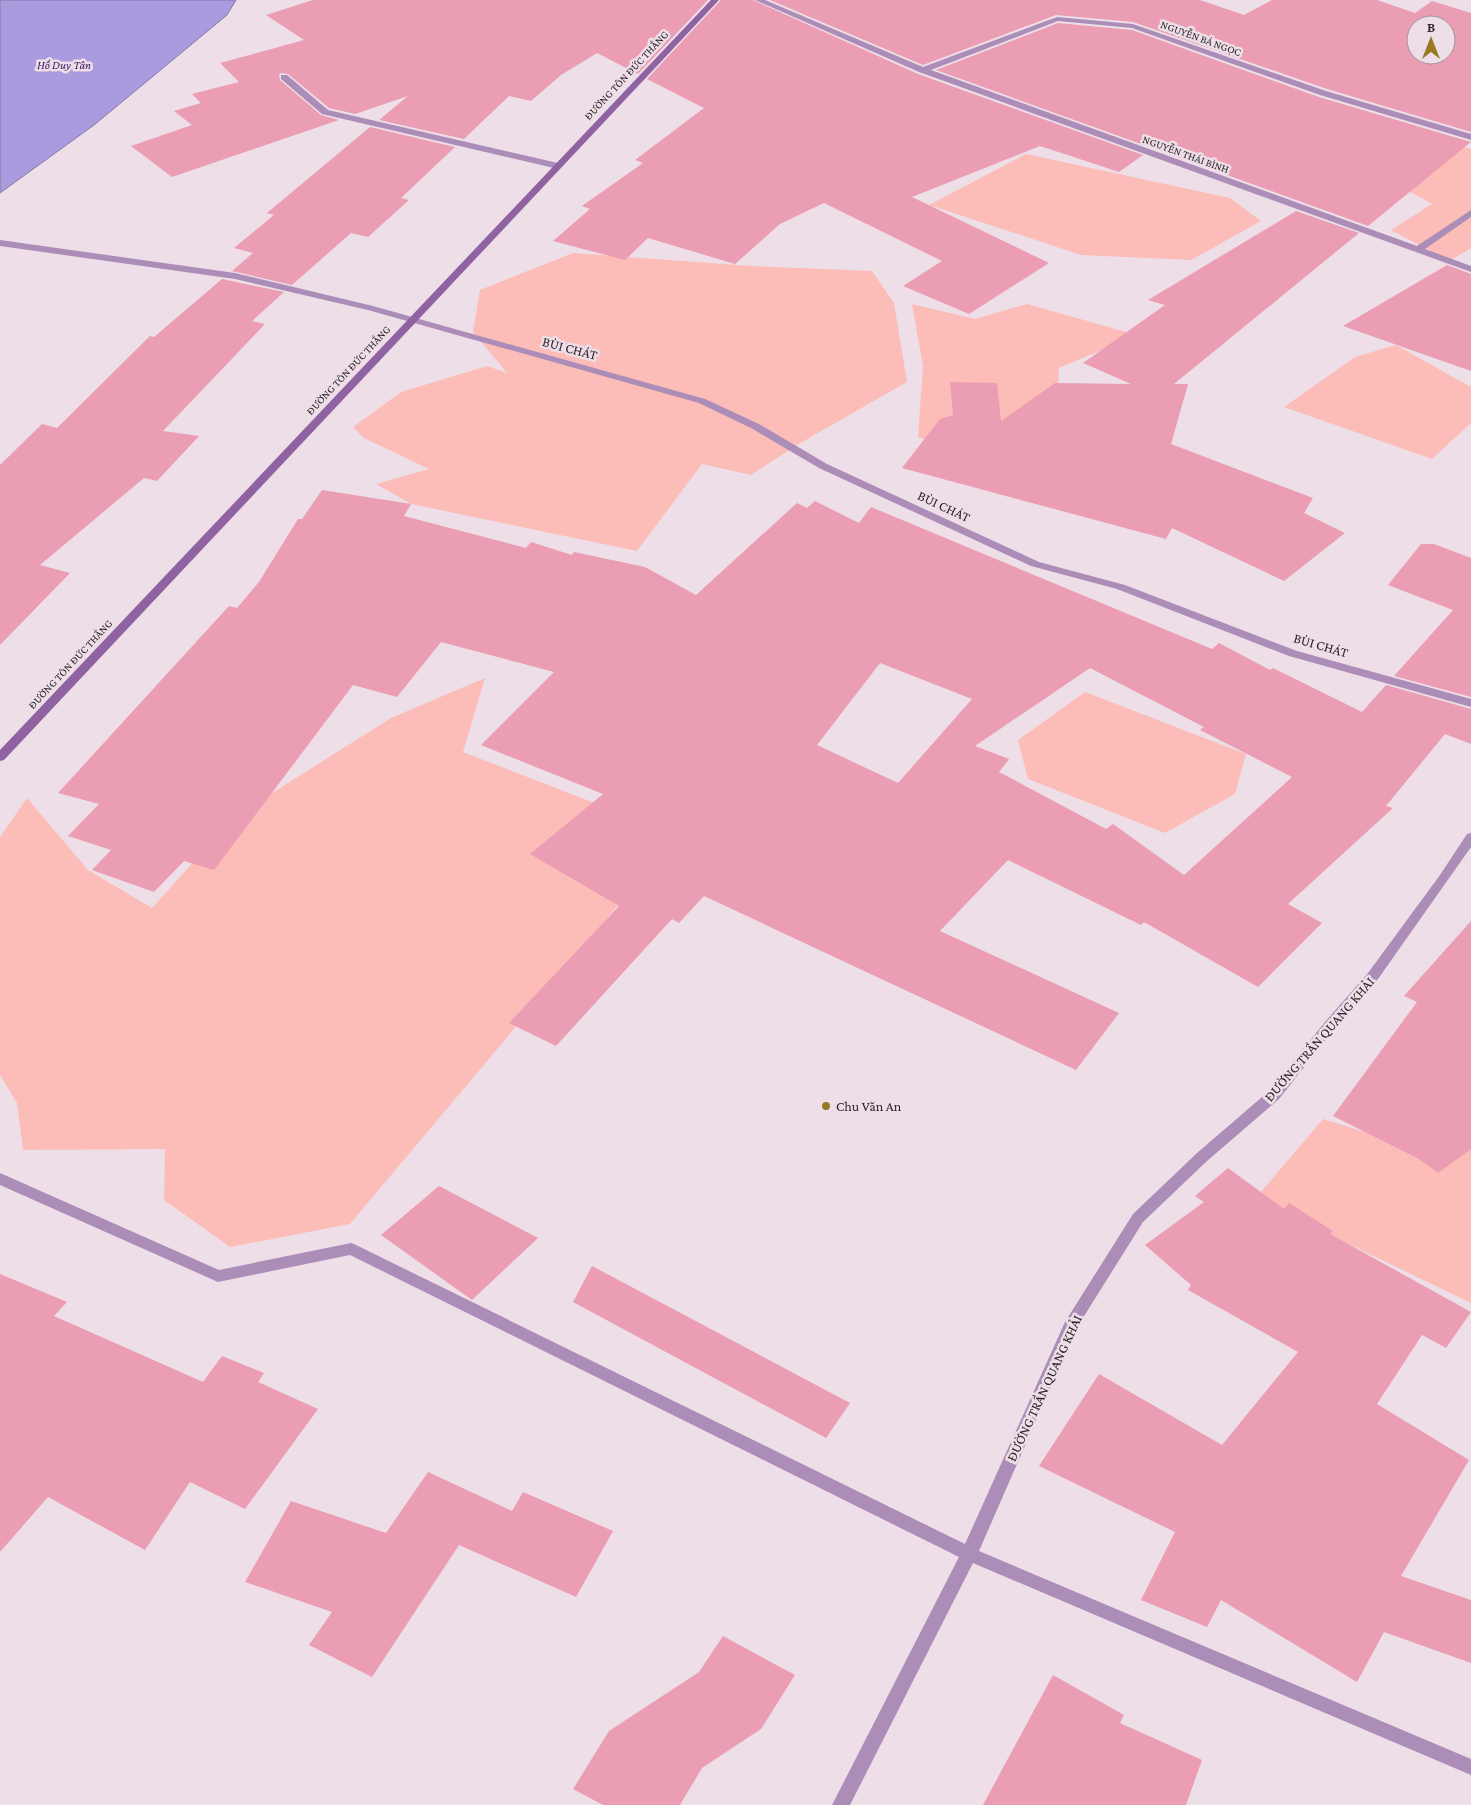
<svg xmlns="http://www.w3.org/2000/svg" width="1471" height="1805" font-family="'Crimson Pro',serif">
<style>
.green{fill:#fcbdb9}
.water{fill:#a99bdd;stroke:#8478a7}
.building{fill:#ea9db3;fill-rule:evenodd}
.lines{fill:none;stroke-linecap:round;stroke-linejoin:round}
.street{fill:#ac8db8;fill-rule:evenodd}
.secondary{fill:#8f62a1;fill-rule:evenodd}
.poi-dot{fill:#967921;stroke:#eedee8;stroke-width:2}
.labels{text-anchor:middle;stroke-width:5;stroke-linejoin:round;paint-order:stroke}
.far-street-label{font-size:11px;fill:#2c262a;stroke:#eedee8}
.far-water-label{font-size:12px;font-style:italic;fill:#331764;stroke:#eedee8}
.street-label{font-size:14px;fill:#2c262a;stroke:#eedee8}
.poi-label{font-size:14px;fill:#2c262a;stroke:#eedee8;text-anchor:start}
</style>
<rect width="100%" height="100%" fill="#eedee8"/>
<path class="green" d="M 1423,136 L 1471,149 L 1471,248 L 1449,261 L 1391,230 L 1432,204 L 1375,172 Z
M 1026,154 L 1230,198 L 1261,221 L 1191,260 L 1081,255 L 929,205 Z
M 573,253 L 752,266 L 872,271 L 894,303 L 907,382 L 797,445 L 751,475 L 702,464 L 637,551 L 411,504 L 376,484 L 429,469 L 364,438 L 353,427 L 401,392 L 487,366 L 507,373 L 473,332 L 480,290 Z
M 912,304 L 975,319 L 1027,304 L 1137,335 L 1059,368 L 1054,484 L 918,437 L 923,366 Z
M 1396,345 L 1471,387 L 1471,423 L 1432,459 L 1284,407 L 1355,357 Z
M 485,678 L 463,752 L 677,835 L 350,1224 L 230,1247 L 164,1200 L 165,1149 L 23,1150 L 17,1103 L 0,1075 L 0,837 L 27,798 L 88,870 L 152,908 L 234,817 L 391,718 Z
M 1085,692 L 1246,754 L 1235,794 L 1165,833 L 1028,779 L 1018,740 Z
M 1323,1119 L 1447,1157 L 1471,1149 L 1471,1303 L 1255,1199 Z"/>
<path class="water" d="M 0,0 L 236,0 L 227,15 L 94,125 L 0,193 Z"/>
<path class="building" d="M 313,0 L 708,0 L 638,74 L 597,53 L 561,75 L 531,101 L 509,96 L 464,139 L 379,120 L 408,96 L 355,114 L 329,108 L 288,74 L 281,73 L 279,75 L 280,80 L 321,115 L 339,120 L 172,177 L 131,146 L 192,125 L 174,111 L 201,103 L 192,94 L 239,82 L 220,63 L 304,40 L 266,15 Z
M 721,0 L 753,0 L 918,74 L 1143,155 L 1119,172 L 1040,146 L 912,197 L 1049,263 L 969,314 L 903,286 L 942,261 L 824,203 L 780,224 L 735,264 L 648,238 L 625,260 L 553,241 L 590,209 L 582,206 L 643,163 L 635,160 L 704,108 L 647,79 Z
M 770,0 L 1200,0 L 1244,15 L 1272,0 L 1377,0 L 1415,13 L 1432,1 L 1471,13 L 1471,132 L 1327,89 L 1133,22 L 1056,15 L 923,65 ZM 1416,25 L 1446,25 L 1446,55 L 1416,55 Z
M 1058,23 L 1132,30 L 1319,97 L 1471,142 L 1368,226 L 936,70 Z
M 370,127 L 455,147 L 401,198 L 409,200 L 368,237 L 351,233 L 292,285 L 232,271 L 253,253 L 234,248 L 274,215 L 267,213 Z
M 1296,211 L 1359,233 L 1174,384 L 1188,384 L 1171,444 L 1313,498 L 1304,513 L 1345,533 L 1284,581 L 1172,528 L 1166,539 L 902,468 L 940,419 L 953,415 L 950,382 L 997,383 L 1001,421 L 1055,383 L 1131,384 L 1083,363 L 1165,305 L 1148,300 Z
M 1447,265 L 1471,274 L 1471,371 L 1343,326 Z
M 222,279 L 284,292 L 252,321 L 265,324 L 163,431 L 199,436 L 157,481 L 144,478 L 40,565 L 70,573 L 0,645 L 0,465 L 42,424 L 57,428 L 150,336 L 154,337 Z
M 322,490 L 411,504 L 404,516 L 526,548 L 531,542 L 572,555 L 574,552 L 645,567 L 696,595 L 797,503 L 807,508 L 815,501 L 859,523 L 871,507 L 1212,649 L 1219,643 L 1270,670 L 1273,668 L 1362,712 L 1386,685 L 1471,709 L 1471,744 L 1445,734 L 1386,806 L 1393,808 L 1288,904 L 1322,923 L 1258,987 L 1144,922 L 1141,925 L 1008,860 L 940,931 L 1119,1013 L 1076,1070 L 704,896 L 679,923 L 672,919 L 556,1046 L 509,1023 L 619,906 L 530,854 L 603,794 L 481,745 L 554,672 L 441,642 L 397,697 L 353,685 L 214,870 L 184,861 L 154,892 L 92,870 L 111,850 L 68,836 L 99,804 L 58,793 L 229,606 L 237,608 L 259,582 L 298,519 L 302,519 ZM 880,663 L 972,699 L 898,783 L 817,745 ZM 1090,668 L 1204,727 L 1200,730 L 1292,777 L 1184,875 L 1113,824 L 1106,829 L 999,772 L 1009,759 L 975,746 Z
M 1421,544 L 1434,544 L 1471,558 L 1471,697 L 1394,676 L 1453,610 L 1388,585 Z
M 1471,921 L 1471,1149 L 1438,1173 L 1419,1159 L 1333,1116 L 1417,1002 L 1404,996 Z
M 1228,1168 L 1284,1209 L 1289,1203 L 1333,1231 L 1330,1234 L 1471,1312 L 1446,1348 L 1422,1335 L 1377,1404 L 1469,1460 L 1401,1576 L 1471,1600 L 1471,1663 L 1384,1632 L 1357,1682 L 1221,1600 L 1207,1627 L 1141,1600 L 1175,1532 L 1039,1466 L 1099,1374 L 1222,1445 L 1298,1352 L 1188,1290 L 1191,1285 L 1145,1245 L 1204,1202 L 1195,1196 Z
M 439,1186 L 538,1238 L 472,1300 L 381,1235 Z
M 592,1266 L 850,1403 L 826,1438 L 573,1302 Z
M 0,1274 L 67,1302 L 54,1316 L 203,1382 L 222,1356 L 264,1373 L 258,1382 L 318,1409 L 245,1509 L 190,1482 L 145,1550 L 48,1497 L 0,1552 Z
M 428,1472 L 512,1511 L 523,1492 L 613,1531 L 576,1597 L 459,1545 L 372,1677 L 309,1645 L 332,1612 L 245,1582 L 291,1501 L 386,1533 Z
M 723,1636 L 795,1675 L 761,1729 L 702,1768 L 680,1805 L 603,1805 L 573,1789 L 609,1731 L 699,1672 Z
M 1053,1675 L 1124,1715 L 1120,1723 L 1202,1760 L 1186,1805 L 983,1805 Z"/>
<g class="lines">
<path class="street" d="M 755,0 L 765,0 L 923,67 L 1057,17 L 1133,24 L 1326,91 L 1471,134 L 1471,140 L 1320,95 L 1132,28 L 1058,21 L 931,70 L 1417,246 L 1471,210 L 1471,217 L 1425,249 L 1471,266 L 1471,272 L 919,72 Z
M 281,75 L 287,75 L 328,110 L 558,163 L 562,166 L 558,169 L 322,114 L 281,79 Z
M 0,240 L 235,273 L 373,306 L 705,399 L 759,424 L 827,464 L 1039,562 L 1125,585 L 1297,651 L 1471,699 L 1471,707 L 1289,656 L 1117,589 L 1031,566 L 819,468 L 751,428 L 699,403 L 368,310 L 235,279 L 0,246 Z
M 1471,833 L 1471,847 L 1378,979 L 1335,1028 L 1279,1099 L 1207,1161 L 1143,1222 L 1076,1329 L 979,1551 L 1471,1759 L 1471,1775 L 973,1563 L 850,1805 L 832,1805 L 959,1557 L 350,1255 L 218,1282 L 0,1185 L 0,1173 L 219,1270 L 351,1243 L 356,1245 L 965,1544 L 1065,1322 L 1133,1214 L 1197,1153 L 1269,1091 L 1325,1022 L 1368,973 L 1440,875 L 1467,834 Z"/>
<path class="secondary" d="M 711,0 L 719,0 L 4,760 L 0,761 L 0,750 Z"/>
</g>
<circle class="poi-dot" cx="826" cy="1106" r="5"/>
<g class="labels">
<g class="far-street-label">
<text transform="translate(1201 38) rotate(20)" y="4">NGUYỄN BÁ NGỌC</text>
<text transform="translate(626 75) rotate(-47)" y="4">ĐƯỜNG TÔN ĐỨC THẮNG</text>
<text transform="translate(1186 154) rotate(20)" y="4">NGUYỄN THÁI BÌNH</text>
<text transform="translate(348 370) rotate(-47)" y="4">ĐƯỜNG TÔN ĐỨC THẮNG</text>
<text transform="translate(70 664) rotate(-47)" y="4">ĐƯỜNG TÔN ĐỨC THẮNG</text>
</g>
<g class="far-water-label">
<text x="64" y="69">Hồ Duy Tân</text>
</g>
<g class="street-label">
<text transform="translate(570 348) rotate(15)" y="5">BÙI CHÁT</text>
<text transform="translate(944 506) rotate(25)" y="5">BÙI CHÁT</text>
<text transform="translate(1321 645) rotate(16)" y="5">BÙI CHÁT</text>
<text transform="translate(1319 1039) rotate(-49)" y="5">ĐƯỜNG TRẦN QUANG KHẢI</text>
<text transform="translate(1044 1388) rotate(-65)" y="5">ĐƯỜNG TRẦN QUANG KHẢI</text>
</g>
<g class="poi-label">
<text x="836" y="1111">Chu Văn An</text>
</g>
</g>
<g transform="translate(1431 40)"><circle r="24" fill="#eedee8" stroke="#a0949c"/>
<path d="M0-4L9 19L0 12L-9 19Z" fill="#967921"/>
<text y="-8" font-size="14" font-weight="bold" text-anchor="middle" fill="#2c262a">B</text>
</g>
</svg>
